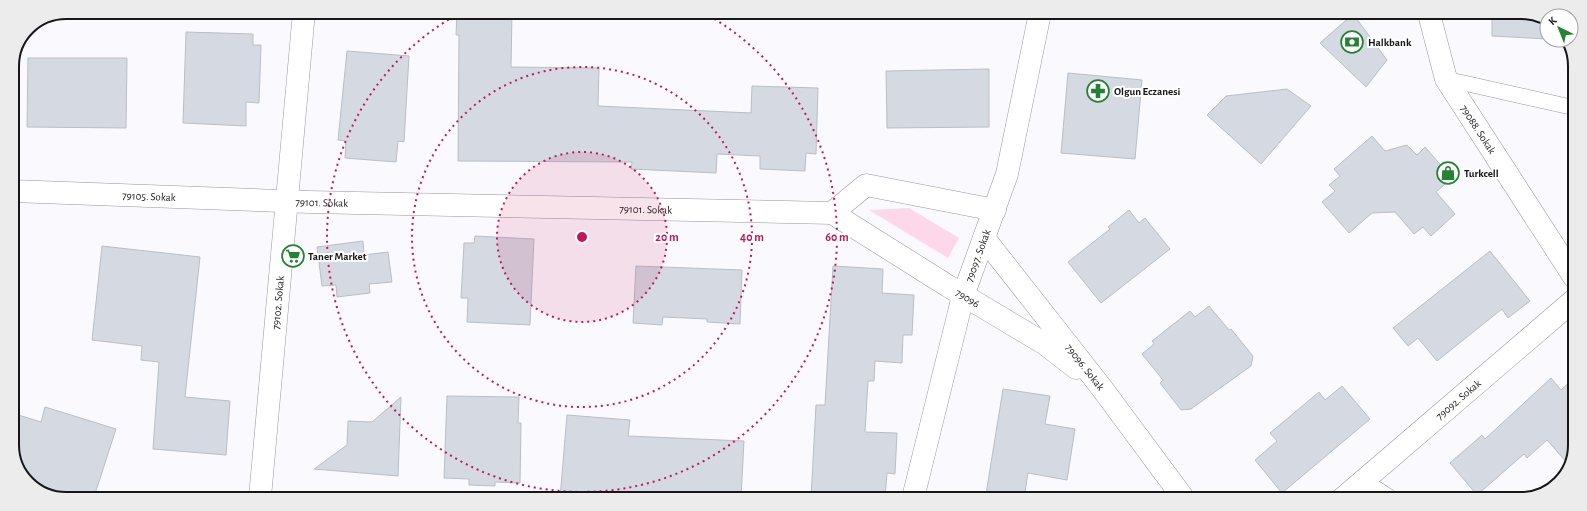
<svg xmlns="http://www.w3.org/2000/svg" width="1587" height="511" font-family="'Alegreya Sans',sans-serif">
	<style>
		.green { fill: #fdd8ea }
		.building { fill: #d4d9e2; stroke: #b9bec7 }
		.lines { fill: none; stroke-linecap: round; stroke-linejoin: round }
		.lane-casing { stroke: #9796a0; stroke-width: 16 }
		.street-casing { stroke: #9796a0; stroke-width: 23 }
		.lane { stroke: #fff; stroke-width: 15 }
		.street { stroke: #fff; stroke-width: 22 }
		.ring { fill: none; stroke: #c2185b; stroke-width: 2; stroke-dasharray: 2 4 }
		.labels { text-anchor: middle; stroke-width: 4; stroke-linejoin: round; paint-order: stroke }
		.poi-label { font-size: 11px; font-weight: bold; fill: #17171a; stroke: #fff; text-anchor: start }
		.street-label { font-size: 11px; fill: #17171a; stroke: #fff }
		.rim { fill: none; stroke: #17171a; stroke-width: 2 }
		.centre { fill: #c2185b; stroke: #fff; stroke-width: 2 }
		.ring-label { font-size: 12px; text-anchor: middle; font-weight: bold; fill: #c2185b; stroke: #fff; stroke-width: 4; stroke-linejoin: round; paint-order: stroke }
	</style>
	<rect width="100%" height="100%" fill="#fafafe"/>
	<!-- green -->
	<polygon class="green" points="909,208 959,238 948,258 869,210"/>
	<!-- building -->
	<g class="building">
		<polygon points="457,13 512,13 511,67 599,68 598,106 751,113 752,86 818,88 816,154 806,153 805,171 760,169 760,156 717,154 716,173 631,169 632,162 458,161 459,35 456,35"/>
		<polygon points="1353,14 1387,60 1366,87 1320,43"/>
		<polygon points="1492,14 1535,14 1547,21 1547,39 1492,36"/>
		<polygon points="186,32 253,34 253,45 261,45 259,103 246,102 246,126 183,123"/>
		<polygon points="347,51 409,56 404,142 398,141 396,162 345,158 346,141 338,140"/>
		<polygon points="28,58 127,58 126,128 27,127"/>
		<polygon points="989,69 989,127 887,128 886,71"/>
		<polygon points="1068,73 1142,80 1135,159 1061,153"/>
		<polygon points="1287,89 1311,106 1261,164 1207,115 1226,96"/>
		<polygon points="1372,136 1385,151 1407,145 1417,155 1425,147 1452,178 1436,192 1455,214 1431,236 1423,227 1414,234 1395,212 1372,213 1349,233 1322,202 1335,191 1329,185 1340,176 1334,169"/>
		<polygon points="1129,210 1139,223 1145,218 1170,249 1101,303 1068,262 1110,229 1108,227"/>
		<polygon points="475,236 534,239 530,325 467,322 468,298 461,298 464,243 474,243"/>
		<polygon points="363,241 364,255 388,252 392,282 369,284 370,293 337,297 336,285 322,286 317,247"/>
		<polygon points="102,246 200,257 185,397 230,401 226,455 153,449 159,362 141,360 142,346 92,340"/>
		<polygon points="1490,251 1530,301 1508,318 1502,309 1437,361 1418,338 1408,346 1393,328"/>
		<polygon points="636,266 742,270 740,324 707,322 707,319 663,317 662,325 633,323"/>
		<polygon points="833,266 883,269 882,293 914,295 912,335 903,335 902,363 875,361 874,381 868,381 865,432 897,433 895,474 887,473 885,498 811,498 816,405 825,405"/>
		<polygon points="1209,306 1229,330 1231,329 1253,356 1251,366 1191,409 1181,410 1160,383 1163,380 1142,354 1154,344 1152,341 1190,311 1195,317"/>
		<polygon points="1551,378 1561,390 1573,379 1573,459 1569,465 1547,440 1527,458 1524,454 1477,495 1450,463 1482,435 1485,439"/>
		<polygon points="1342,386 1370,419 1282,493 1255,460 1277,441 1270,433 1319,392 1325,400"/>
		<polygon points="1003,389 1050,396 1045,424 1075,429 1067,480 1028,473 1024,498 986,494"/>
		<polygon points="447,396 519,397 518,423 521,423 520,483 495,482 495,486 469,485 469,479 444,478"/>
		<polygon points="401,397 398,476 314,469 347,445 348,421 372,422"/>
		<polygon points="45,407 116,429 94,497 52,497 23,478 12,448 12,413 41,422"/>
		<polygon points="567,415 630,420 628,436 744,441 741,498 560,498"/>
	</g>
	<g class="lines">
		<!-- lane casing -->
		<g class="lane-casing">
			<polyline id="lane" points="1446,79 1575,108"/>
		</g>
		<!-- street casing -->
		<g class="street-casing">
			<g id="street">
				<path id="s1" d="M1429,14L1446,79L1574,277"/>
				<path id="s2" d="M12,191L309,202L832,213L866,185L995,210"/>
				<path id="s3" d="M832,213L948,286L1045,344L1076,368"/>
				<path id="s4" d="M984,238L1101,387L1184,499"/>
				<polyline points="1361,483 1386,499"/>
				<path id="s5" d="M260,497L304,12"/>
				<path id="s6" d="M913,498L963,296L1007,174L1040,13"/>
				<path id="s7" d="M1342,499L1574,300"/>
			</g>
		</g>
		<!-- lane -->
		<use href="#lane" class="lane"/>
		<!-- street -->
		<use href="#street" class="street"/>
	</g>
	<!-- distance rings -->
	<circle cx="582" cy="237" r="85" fill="#c2185b" fill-opacity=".12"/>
	<g class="ring">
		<circle cx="582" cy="237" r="85"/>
		<circle cx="582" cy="237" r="170"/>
		<path d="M704 13A255 255 0 1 1 460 13"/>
	</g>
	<!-- icons -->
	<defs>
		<g id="bank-ring" transform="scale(1.15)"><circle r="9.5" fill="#fff" stroke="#258233" stroke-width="1.5"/><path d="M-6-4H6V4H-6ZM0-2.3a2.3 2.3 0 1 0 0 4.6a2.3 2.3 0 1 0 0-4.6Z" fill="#258233"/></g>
		<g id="pharmacy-ring" transform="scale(1.15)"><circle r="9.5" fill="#fff" stroke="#258233" stroke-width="1.5"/><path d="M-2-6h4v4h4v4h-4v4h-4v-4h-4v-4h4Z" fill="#258233"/></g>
		<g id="shop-ring" transform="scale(1.15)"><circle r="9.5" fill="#fff" stroke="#258233" stroke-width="1.5"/><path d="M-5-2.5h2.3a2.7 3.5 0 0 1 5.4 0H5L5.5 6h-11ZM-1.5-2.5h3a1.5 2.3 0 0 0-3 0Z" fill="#258233"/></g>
		<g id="supermarket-ring" transform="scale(1.15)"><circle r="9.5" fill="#fff" stroke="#258233" stroke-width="1.5"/><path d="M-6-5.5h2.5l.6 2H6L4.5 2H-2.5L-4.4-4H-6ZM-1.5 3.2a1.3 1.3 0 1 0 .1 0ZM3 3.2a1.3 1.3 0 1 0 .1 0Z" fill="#258233"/></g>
	</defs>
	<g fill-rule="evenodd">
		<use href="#bank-ring" x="1352" y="42"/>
		<use href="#pharmacy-ring" x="1098" y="91"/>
		<use href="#shop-ring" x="1448" y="173"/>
		<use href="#supermarket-ring" x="293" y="256"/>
	</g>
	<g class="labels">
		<!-- poi labels -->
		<g class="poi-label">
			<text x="1368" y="46">Halkbank</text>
			<text x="1114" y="95">Olgun Eczanesi</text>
			<text x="1464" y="177">Turkcell</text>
			<text x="308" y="260">Taner Market</text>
		</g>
		<!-- street labels -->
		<g class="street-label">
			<text dy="4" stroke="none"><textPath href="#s1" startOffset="127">79088. Sokak</textPath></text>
			<text dy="4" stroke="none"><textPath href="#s2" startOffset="137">79105. Sokak</textPath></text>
			<text dy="4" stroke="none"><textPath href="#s2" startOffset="310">79101. Sokak</textPath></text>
			<text dy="4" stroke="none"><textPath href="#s2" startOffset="634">79101. Sokak</textPath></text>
			<text dy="4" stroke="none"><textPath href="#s6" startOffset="251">79097. Sokak</textPath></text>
			<text dy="4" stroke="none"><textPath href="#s3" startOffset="160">79096</textPath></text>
			<text dy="4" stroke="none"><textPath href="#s5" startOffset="195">79102. Sokak</textPath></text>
			<text dy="4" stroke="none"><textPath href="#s4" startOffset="164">79096. Sokak</textPath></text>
			<text dy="4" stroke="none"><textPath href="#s7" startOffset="153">79092. Sokak</textPath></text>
		</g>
	</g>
	<!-- crop -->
	<path d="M0 0H1587V511H0ZM66 19H1521A47 47 0 0 1 1568 66V445A47 47 0 0 1 1521 492H66A47 47 0 0 1 19 445V66A47 47 0 0 1 66 19Z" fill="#ececed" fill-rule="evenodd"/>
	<path class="rim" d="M66 19H1521A47 47 0 0 1 1568 66V445A47 47 0 0 1 1521 492H66A47 47 0 0 1 19 445V66A47 47 0 0 1 66 19Z"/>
	<circle cx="582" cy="237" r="6" class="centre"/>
	<g class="ring-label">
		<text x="667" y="241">20 m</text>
		<text x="752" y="241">40 m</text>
		<text x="837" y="241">60 m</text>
	</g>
	<!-- north arrow -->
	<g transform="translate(1559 28) rotate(317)"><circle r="19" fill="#ffffff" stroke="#a2a2a3"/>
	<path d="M0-3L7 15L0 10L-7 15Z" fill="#258233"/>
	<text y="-6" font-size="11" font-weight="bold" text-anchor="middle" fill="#17171a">K</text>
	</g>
</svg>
